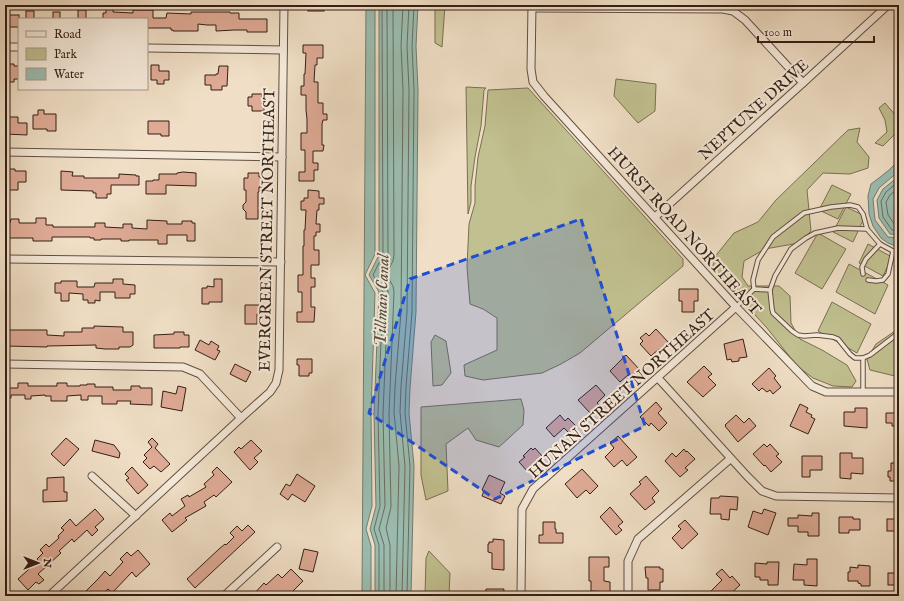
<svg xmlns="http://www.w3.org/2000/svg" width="904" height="601" font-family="'IM FELL English',serif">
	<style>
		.green { fill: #c1c090; stroke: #7a6f52 }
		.water { fill: #9bbdb0; stroke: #727d72 }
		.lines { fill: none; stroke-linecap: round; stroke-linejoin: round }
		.shore { stroke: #686e62; stroke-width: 1 }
		.building { fill: #dfab96; stroke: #341e15 }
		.service-casing { stroke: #634e41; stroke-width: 5.5 }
		.minor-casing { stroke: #634e41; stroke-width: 9 }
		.service { stroke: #f5eada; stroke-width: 3.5 }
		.minor { stroke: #f5eada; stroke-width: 7 }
		.marked { fill: #1d4ed8; fill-opacity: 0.2; stroke: #1d4ed8; stroke-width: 3; stroke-dasharray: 8 5; stroke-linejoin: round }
		.labels { text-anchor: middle; stroke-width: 4; stroke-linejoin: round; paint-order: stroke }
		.street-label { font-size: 16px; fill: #341e15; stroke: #f5eada }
		.water-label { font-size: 17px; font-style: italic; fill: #534e44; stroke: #f5eada }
	</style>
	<rect width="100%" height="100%" fill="#f0dfc6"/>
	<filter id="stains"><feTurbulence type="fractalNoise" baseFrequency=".005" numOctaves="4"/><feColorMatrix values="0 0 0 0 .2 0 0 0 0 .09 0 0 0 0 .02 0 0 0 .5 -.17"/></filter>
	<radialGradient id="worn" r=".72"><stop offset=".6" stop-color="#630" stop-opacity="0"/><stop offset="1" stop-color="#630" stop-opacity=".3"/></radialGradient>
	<!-- green -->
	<g class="green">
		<polygon points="435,5 445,5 442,47 435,43"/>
		<polygon points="616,79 656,84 655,111 638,123 614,96"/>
		<polygon points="466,87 486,88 484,90 481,126 475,157 471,186 471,202 468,214"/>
		<polygon points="528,88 672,247 683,259 683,266 580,353 561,364 542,373 483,380 465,376 464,365 497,350 497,318 483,309 470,304 467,267 469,224 475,203 475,186 478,157 485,126 488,90"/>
		<polygon points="885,103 897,117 897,132 883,146 875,143 887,132 885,120 879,108"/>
		<polygon points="860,128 857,142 869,157 868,168 850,174 823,173 807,190 811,231 799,243 765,249 744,261 742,277 748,286 779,286 790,296 791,323 800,339 822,350 847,365 856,381 852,387 833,386 813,378 797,366 767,328 712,268 717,254 734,233 758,222 776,200 848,130"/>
		<polygon points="832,185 851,194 838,219 819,210"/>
		<polygon points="846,207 865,216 853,242 833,232"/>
		<polygon points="818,233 846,249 822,289 795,273"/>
		<polygon points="868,244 892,257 883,276 859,263"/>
		<polygon points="849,264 888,285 875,314 836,292"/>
		<polygon points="832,302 871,324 857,353 818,331"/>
		<polygon points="899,324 899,377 870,370 867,359 876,344 895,331"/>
		<polygon points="435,335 446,341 451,373 442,385 433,386 431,342"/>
		<polygon points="521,399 524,410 523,425 499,447 476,440 468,428 446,444 448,491 426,500 421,475 421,407"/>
		<polygon points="429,551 450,573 449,596 425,596 426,558"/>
	</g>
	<!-- water -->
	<g class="water">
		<polygon points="366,5 375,5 375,254 365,275 375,293 371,414 372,506 366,529 371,546 371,596 362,596"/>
		<polygon points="379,5 418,5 416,46 418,90 416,312 410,388 409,413 414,466 411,596 375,596 375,545 370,529 376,506 374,414 379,292 369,275 379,255"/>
		<polygon points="899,160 899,171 879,188 873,199 875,220 888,237 899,238 899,246 898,247 888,243 881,238 873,226 869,214 868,196 871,184 879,178 889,170"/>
		<polygon points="899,176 899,235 890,234 879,218 877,200 883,189"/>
	</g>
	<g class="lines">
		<!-- shore -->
		<g class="shore">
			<polyline points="899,181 886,192 881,201 883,217 892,230 899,231"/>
			<polyline points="899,188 890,195 886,202 888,215 895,225 899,226"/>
			<polyline points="379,596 379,545 374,529 380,506 378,414 383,292 373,275 383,255 382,5"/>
			<polyline points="384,596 384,545 379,529 385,506 383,414 388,292 387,287 379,275 387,259 388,255 387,5"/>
			<polyline points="390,596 390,545 386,528 391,507 389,414 394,292 393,286 386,274 393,261 394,255 393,5"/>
			<polyline points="396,596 399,466 394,412 395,387 401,312 403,90 401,46 403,5"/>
			<polyline points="402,596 405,466 400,412 401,387 407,312 409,90 407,46 409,5"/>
			<polyline points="407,596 410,466 405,413 406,387 412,312 414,90 412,46 414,5"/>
		</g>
	</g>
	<!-- building -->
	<g class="building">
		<rect x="308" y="5" width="16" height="6"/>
		<polygon points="106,9 113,9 113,12 133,13 133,10 153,10 153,18 166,18 167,13 191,14 191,12 230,12 230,13 239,13 239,19 267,19 267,32 247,32 247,30 234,30 216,31 216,25 207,25 198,24 198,31 173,31 173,30 171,30 171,28 147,28 147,19 103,19 103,13 106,13"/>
		<rect x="78" y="10" width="8" height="9"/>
		<rect x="26" y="11" width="8" height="8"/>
		<rect x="53" y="12" width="7" height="7"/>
		<rect x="5" y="15" width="14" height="12"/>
		<polygon points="303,45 323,45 323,58 317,58 317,65 315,65 314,82 318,82 318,103 323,103 323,114 327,114 327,120 323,120 322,124 322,145 324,145 323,151 313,151 313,163 318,163 318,170 314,170 314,181 299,181 299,172 305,172 305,150 301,150 301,133 307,133 307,119 306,110 306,95 301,95 301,86 304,86 304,74 305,74 306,53 303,53"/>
		<polygon points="5,64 14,64 14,66 19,66 19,79 14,79 14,82 5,82"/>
		<polygon points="151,65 159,65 159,71 169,71 169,80 164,80 164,84 157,84 157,80 151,80"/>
		<polygon points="219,66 228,66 227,86 222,86 222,90 211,90 211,85 205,85 205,75 216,75 216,74 218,74"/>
		<polygon points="252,94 262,94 262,105 264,105 264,111 252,111 252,106 248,106 248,97 252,97"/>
		<polygon points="38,110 44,110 44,114 56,114 56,131 47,131 47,129 33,129 33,115 38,115"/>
		<polygon points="5,117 18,117 18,123 27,123 27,135 5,134"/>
		<polygon points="148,121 169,121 169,136 161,136 161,134 148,134"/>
		<polygon points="5,169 15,169 15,171 26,171 26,182 18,182 18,190 5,190"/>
		<polygon points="61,171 73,172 72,176 84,176 84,178 119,178 119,174 136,175 136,176 139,176 139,185 111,185 111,194 107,194 107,198 96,198 96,193 93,193 93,191 61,190"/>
		<polygon points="183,172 196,173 196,186 166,185 166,194 146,194 146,181 153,181 153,180 159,180 159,174 177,174 177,173"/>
		<polygon points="248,173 259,173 259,177 262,177 262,187 259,187 259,192 258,192 258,219 246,219 246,212 243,209 243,205 246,202 246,190 244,190 244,178 248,178"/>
		<polygon points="308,190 319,191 319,198 324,198 324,204 319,204 319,210 317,210 316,224 320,224 320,232 316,232 316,236 314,236 314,250 319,250 319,265 311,265 311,278 315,278 315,287 311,287 311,307 315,307 314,322 297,322 297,312 302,312 302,292 298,292 298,275 303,275 303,246 304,246 304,230 305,230 306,210 301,210 301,201 304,201 304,198 308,198"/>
		<polygon points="36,218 46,218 46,225 53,225 53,227 95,227 95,223 105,223 105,227 123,228 123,224 132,224 132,228 147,229 147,220 167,221 167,224 182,224 182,221 192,221 192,223 195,223 195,241 187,241 187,235 167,235 167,244 158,244 158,240 129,240 129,241 121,241 121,239 101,239 101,240 94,240 94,238 90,238 90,237 52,237 52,241 33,241 33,238 5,238 5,222 10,223 11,219 19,219 19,223 36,223"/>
		<polygon points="113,279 123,279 123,284 135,285 135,294 130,294 130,298 115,298 115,292 100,292 100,301 95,300 95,303 88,303 88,300 83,300 83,294 69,293 69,301 61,301 61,293 55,293 55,283 61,283 61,281 77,281 77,287 94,287 95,283 113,283"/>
		<polygon points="214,279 222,279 222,302 209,302 209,304 202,304 202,288 207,288 207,286 214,287"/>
		<polygon points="679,289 698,289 698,301 694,301 694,312 682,312 682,301 679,301"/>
		<polygon points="245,305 259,305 259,314 257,314 257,324 245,324"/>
		<polygon points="94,326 123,327 123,332 133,332 133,345 130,347 119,347 119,349 105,349 96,348 96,345 47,346 47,347 5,346 5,330 47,330 47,335 64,336 64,332 82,332 82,328 94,328"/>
		<polygon points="656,329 669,343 660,351 659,349 651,356 640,344 643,341 640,338 646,333 649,336"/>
		<polygon points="174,332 184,332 184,335 189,335 189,347 180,347 180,348 154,348 154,335 174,334"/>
		<polygon points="743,339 747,357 739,358 739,361 732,362 731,359 727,360 724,344"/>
		<polygon points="200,340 209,345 211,341 219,346 217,350 220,351 215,360 195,350"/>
		<polygon points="626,355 640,370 631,378 628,375 620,382 610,371"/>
		<polygon points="297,359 312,359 312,373 309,373 309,376 299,376 299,365 297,365"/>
		<polygon points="235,364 251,372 246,382 230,374"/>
		<polygon points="704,366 712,374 708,377 716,385 703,397 687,382"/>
		<polygon points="769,368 776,376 774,378 781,387 773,394 770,390 767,392 762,388 759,391 752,384"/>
		<polygon points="18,383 28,383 28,386 57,386 57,383 67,383 67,386 80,386 80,385 87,385 87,384 95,384 95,387 113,387 113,390 131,390 131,386 140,386 140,388 152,388 152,405 130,404 131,401 117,401 117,404 102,404 102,396 88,396 88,400 81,400 81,395 67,396 67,401 51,401 51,396 45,396 45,395 31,396 31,399 25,399 25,395 11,395 11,398 5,398 5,388 18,388"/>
		<polygon points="596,385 605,395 597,403 600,406 591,414 578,400"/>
		<polygon points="178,386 186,388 182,411 161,407 163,391 176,394"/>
		<polygon points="656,402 662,409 658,413 667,423 659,431 651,423 649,426 640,417"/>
		<polygon points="800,404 808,408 806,412 812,415 811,417 815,419 808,434 790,426"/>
		<polygon points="855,408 867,408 867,428 844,426 844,412 855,412"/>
		<polygon points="886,413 899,413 899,426 892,426 892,423 886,423"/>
		<polygon points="560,415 565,421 568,418 576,426 569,433 564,428 554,437 546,428"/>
		<polygon points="736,415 744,423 749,418 756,426 738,442 725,426 726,426 725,425"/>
		<polygon points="618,436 637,457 627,466 622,460 614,467 605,457 614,448 610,443"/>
		<polygon points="66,438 79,449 64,466 51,454"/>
		<polygon points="152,438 158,444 155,448 170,464 161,472 154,466 150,469 143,462 147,458 144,455 152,447 148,442"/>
		<polygon points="95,440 114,445 120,453 119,458 92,451"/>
		<polygon points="251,440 262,451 254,458 258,462 250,470 234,452 239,447 241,449"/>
		<polygon points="764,444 767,447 770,444 779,454 776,456 782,462 771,472 765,465 764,466 753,454"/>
		<polygon points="531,448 533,450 535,448 542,456 534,463 536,465 528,472 519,462 525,457 523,456"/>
		<polygon points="684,449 686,452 687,451 695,459 685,468 688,470 680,477 665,461 672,453 676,457"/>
		<polygon points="840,453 852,453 852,458 863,458 863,474 851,473 851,479 840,478"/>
		<polygon points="802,456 822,456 822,470 810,470 810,477 802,477"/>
		<polygon points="891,463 899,463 899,481 890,481 890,477 888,477 888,471 891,471"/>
		<polygon points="132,467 148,485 138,494 126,480 129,478 125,474"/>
		<polygon points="217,467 232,482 216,497 214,495 204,502 206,506 185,518 187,520 172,532 162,520 170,513 172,516 185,506 181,499 188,495 189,497 206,487 204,484 214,475 212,472"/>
		<polygon points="582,469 598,486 590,494 586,490 577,498 565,484"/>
		<polygon points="297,474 315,486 305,502 292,494 288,500 280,494 286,484 290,486"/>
		<polygon points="489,475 505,482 500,493 505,496 501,504 482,496 484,491 482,490"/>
		<polygon points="646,476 659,491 652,498 655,502 645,510 630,494 641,484 639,482"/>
		<polygon points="64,477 64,492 67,492 67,501 43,502 43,490 47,490 47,478"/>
		<polygon points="720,496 738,497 737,510 730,509 729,520 721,519 721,514 710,514 711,498 719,498"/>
		<polygon points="610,507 623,522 618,526 622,530 616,535 600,517"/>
		<polygon points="95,509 104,519 95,527 98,530 92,536 87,530 74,542 72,539 59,551 61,553 38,574 44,580 39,584 36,582 28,590 18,579 38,561 37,559 43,553 40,550 46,544 49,547 59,538 58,536 64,530 61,528 70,519 76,526"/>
		<polygon points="764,509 776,513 768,535 748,527 753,511 762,514"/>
		<polygon points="812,513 819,513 819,536 808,536 808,532 798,532 798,526 788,526 788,518 798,518 798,515 812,516"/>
		<polygon points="839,517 853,517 853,519 860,519 860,530 849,530 849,533 839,533"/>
		<rect x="887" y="519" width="12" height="12"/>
		<polygon points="685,520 698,534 682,549 672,538 681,529 678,526"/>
		<polygon points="543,522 555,522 555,529 556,529 556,533 563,533 563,543 539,543 539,535 543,535"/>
		<polygon points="248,525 255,532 195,588 187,579 219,549 225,544 226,545 234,537 230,533 237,526 242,531"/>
		<polygon points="493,539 504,540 504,570 492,569 492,553 488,552 488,544 489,544 489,542 493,542"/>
		<polygon points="304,549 318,552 313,572 299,569"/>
		<polygon points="138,550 150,564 136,577 132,572 112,593 108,589 100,596 81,596 98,579 105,571 110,576 123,562 120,559 127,552 131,556"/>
		<polygon points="589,557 609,557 609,567 604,567 604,581 610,582 610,592 591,591 591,581 589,581"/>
		<polygon points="807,559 817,559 817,586 804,585 804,580 793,580 794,564 807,565"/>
		<polygon points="767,562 779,562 778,585 768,585 768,580 760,580 760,577 755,577 755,563 767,564"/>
		<polygon points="858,565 870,566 870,586 861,586 861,584 858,583 858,581 848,581 848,572 850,572 850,567 858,568"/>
		<polygon points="645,567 660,567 660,569 663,569 663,582 660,582 660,590 648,590 648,578 646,578"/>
		<polygon points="291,569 303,581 288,596 252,596 264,583 266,585 278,574 282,578"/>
		<polygon points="722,569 730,578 732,576 740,585 728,596 709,596 713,592 711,591 722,580 716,574"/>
		<rect x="888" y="573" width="11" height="12"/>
		<polygon points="486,589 504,589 503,596 486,596"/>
	</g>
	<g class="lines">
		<!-- service casing -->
		<g class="service-casing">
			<g id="service">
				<polyline points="863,274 862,267 866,259 880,244"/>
				<polyline points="868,280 876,281 883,280 888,274 893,251"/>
				<polyline points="754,289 753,280 758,260 773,237 804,213 831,207 850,205 858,207 863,214 867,229 880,244 893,251 899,253"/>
				<polyline points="770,290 775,276 791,249 806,238 815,233 838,228 867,229"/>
				<polyline points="736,307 754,289 770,290 772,309 773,313 792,331 798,335 804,336 817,335 833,337 838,339 850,354 855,358 863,358 870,355 896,335 899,330"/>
				<polyline points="863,358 863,392"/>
			</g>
		</g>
		<!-- minor casing -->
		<g class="minor-casing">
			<g id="minor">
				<polyline points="532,5 531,69 533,82 544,96 736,307 812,386 826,392 899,392"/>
				<polyline points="532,8 723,9 733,11 745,20 803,83"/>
				<polyline points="5,47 19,47"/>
				<polyline points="147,48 283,50"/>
				<polyline points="5,152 282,157"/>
				<polyline points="655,217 803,83 888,5"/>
				<polyline points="5,259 281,262"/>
				<polyline points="5,364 183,367 200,374 241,418"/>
				<polyline points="658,378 747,476 762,491 776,496 899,498"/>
				<polyline points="92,476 136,516"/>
				<polyline points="49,596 241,418 270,392 276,383 279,370 284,5"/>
				<polyline points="224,596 277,547"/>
				<polyline points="521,596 522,509 533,489 736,307"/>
				<polyline points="628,596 628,561 638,539 730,459"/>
			</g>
		</g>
		<!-- service -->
		<use href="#service" class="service"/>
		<!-- minor -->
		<use href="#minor" class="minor"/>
	</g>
	<!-- marked area -->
	<path class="marked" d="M581,219L645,426L495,499L369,413L410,279Z"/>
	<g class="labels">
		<!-- street labels -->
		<g class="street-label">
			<text transform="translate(753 109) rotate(-42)" y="6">NEPTUNE DRIVE</text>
			<text transform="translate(266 230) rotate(-89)" y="6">EVERGREEN STREET NORTHEAST</text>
			<text transform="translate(685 230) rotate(48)" y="6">HURST ROAD NORTHEAST</text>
			<text transform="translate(621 393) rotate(-42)" y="6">HUNAN STREET NORTHEAST</text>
		</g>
		<!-- water labels -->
		<g class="water-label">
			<text transform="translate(381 300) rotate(-88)" y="6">Tillman Canal</text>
		</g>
	</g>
	<!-- margin -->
	<rect width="904" height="601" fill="none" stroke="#f0dfc6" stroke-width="20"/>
	<rect x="6" y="6" width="892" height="589" fill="none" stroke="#341e15" stroke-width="2"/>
	<rect x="10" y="10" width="884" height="581" fill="none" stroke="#341e15"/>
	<!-- legend -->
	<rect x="18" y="18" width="130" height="72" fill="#f5eada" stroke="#a8988b"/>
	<rect x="26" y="31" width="20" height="6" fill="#f5eada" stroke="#a8988b"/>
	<text x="54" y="38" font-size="12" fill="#341e15">Road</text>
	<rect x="26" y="48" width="20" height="12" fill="#c1c090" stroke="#a8988b"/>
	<text x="54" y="58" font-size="12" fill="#341e15">Park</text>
	<rect x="26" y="68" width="20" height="12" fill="#9bbdb0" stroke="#a8988b"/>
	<text x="54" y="78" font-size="12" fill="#341e15">Water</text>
	<!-- north arrow -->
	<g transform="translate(38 563) rotate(90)" stroke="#f5eada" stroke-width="3" paint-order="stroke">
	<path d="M0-3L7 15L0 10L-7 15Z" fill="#341e15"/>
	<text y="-6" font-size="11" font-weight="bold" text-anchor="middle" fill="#341e15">N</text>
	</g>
	<!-- scale -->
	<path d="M758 36v6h116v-6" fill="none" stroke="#341e15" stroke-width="2"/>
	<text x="764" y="36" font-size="12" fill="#341e15" stroke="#f5eada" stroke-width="3" paint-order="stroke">100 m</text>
	<rect width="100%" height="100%" filter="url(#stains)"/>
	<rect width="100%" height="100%" fill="url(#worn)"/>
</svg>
